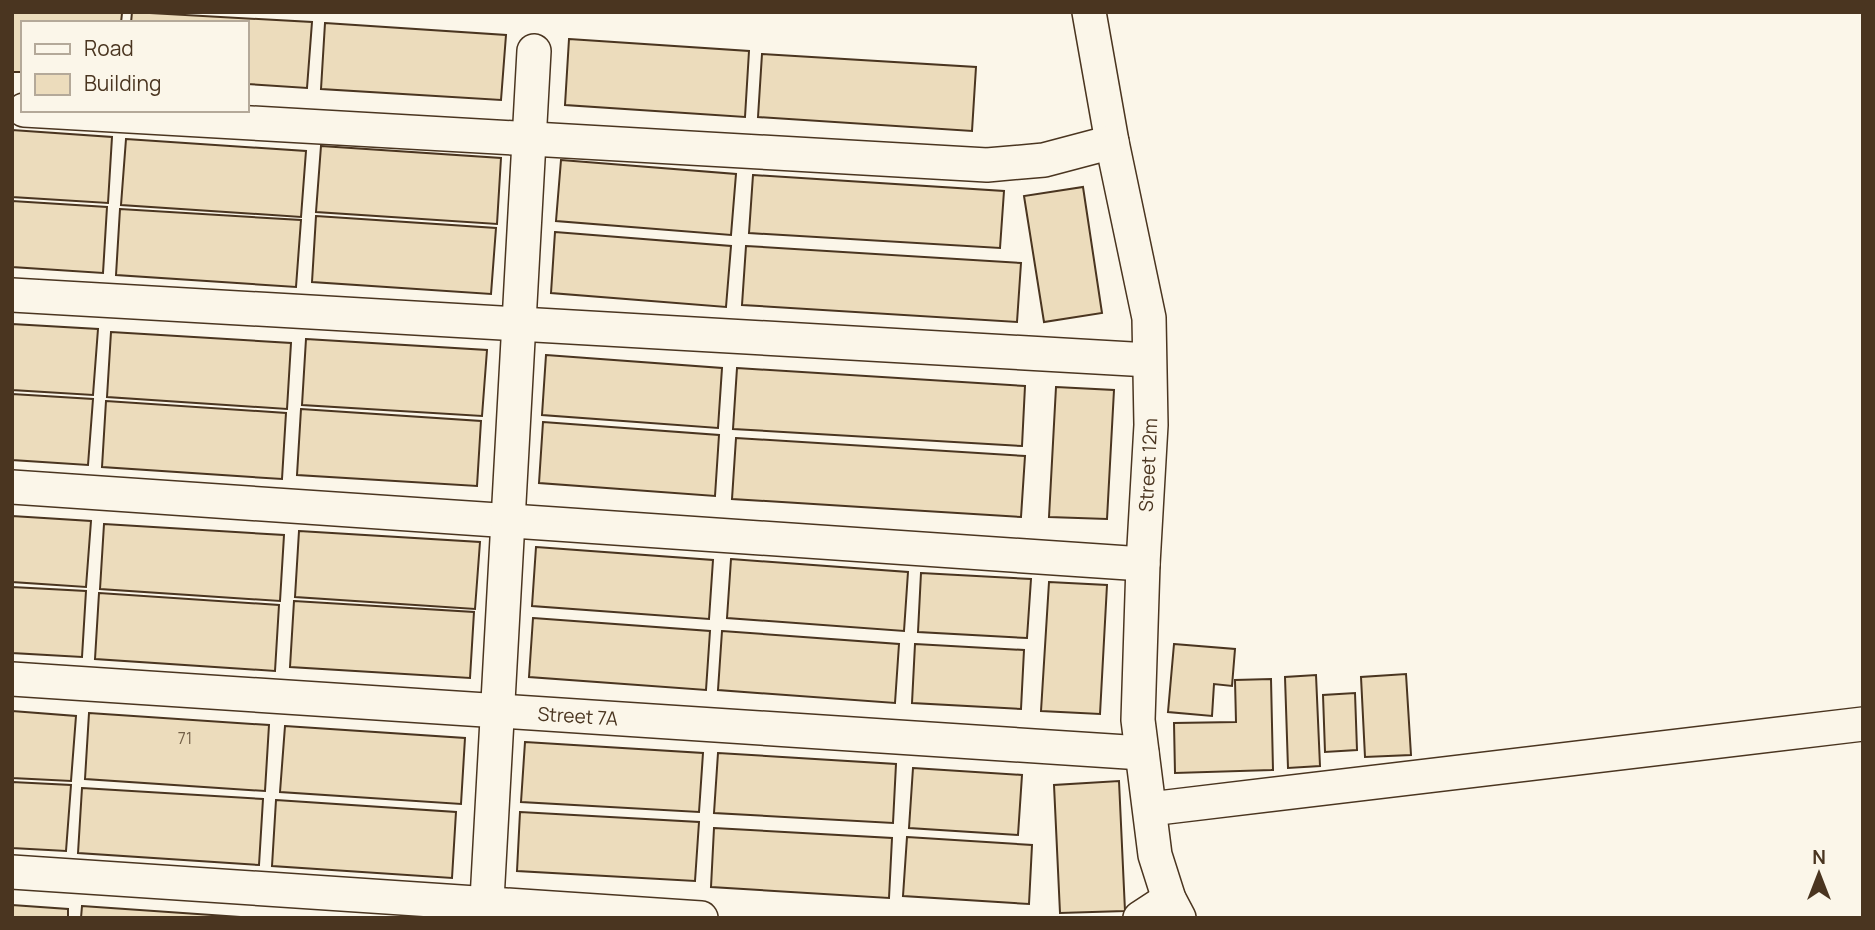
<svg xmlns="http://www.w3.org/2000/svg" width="1875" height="930" font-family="Manrope,sans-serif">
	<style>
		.building { fill: #ecdcbc; stroke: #4a3520; stroke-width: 2 }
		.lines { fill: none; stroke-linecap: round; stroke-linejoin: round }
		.minor-casing { stroke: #4a3520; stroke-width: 36 }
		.minor { stroke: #fbf6e9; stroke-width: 33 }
		.labels { text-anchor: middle; stroke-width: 5; stroke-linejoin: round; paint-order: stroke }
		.number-label { font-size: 16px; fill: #725f47 }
		.street-label { font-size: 19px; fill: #4a3520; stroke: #fbf6e9 }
	</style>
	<rect width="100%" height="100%" fill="#fbf6e9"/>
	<!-- building -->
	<g class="building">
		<polygon points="12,12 116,12 122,13 121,23 23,23 23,72 12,72"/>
		<polygon points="132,12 312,22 307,88 247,84 247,23 131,23"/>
		<polygon points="325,23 506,35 501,100 321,89"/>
		<polygon points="569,39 749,51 745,117 565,105"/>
		<polygon points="762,54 976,67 972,131 758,117"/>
		<polygon points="12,130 112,137 108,203 12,197"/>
		<polygon points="126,139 306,151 301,217 121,205"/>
		<polygon points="321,146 501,158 497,224 316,212"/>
		<polygon points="561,160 736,174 731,235 556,221"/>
		<polygon points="753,175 1004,191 1000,248 749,233"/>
		<polygon points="1083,187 1102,313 1044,322 1024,196"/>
		<polygon points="12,201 107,207 103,273 12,267"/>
		<polygon points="120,209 301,220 296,287 116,275"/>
		<polygon points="316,216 496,228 491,294 312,282"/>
		<polygon points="555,232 731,246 726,307 551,293"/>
		<polygon points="746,246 1021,263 1017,322 742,305"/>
		<polygon points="12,324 98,329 93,395 12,390"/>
		<polygon points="111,332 291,343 287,409 107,397"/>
		<polygon points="306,339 487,350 482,416 302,405"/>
		<polygon points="546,355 722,368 718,428 542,415"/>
		<polygon points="737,368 1025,386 1022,446 733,429"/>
		<polygon points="1056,387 1114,390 1107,519 1049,517"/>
		<polygon points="12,394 93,399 88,465 12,460"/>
		<polygon points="106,401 286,413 282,479 102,467"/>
		<polygon points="301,409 481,421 477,486 297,475"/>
		<polygon points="543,422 719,435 715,496 539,483"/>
		<polygon points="736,438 1025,456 1021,517 732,499"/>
		<polygon points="12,516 91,521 86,587 12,582"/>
		<polygon points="104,524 284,535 280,601 100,589"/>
		<polygon points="299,531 480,542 475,609 295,597"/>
		<polygon points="536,547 713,560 709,619 532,606"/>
		<polygon points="731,559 908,572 904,631 727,618"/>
		<polygon points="921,573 1031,579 1027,638 918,632"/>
		<polygon points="1049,582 1107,585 1100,714 1041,711"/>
		<polygon points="12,587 86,591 82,657 12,653"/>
		<polygon points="99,593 279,605 275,671 95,659"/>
		<polygon points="294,601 474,612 470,678 290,667"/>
		<polygon points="533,618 710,631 706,690 529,677"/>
		<polygon points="722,631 899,644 895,703 718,690"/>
		<polygon points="915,644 1024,650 1021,709 912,703"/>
		<polygon points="1174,644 1235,649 1232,686 1214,684 1212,716 1168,712"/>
		<polygon points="1406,674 1411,755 1365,757 1361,677"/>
		<polygon points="1316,675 1320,766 1288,768 1285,677"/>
		<polygon points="1271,679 1273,770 1175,773 1174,723 1236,722 1235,680"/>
		<polygon points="1355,693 1357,750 1325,752 1323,695"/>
		<polygon points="12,711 76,716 71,781 12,778"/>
		<polygon points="89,713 269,725 265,791 85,779"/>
		<polygon points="285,726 465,738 461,804 280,792"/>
		<polygon points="525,742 703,753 699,812 521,802"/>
		<polygon points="718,753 896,764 893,823 714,813"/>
		<polygon points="913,768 1022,775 1018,835 909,828"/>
		<polygon points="1119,781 1125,911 1060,913 1054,785"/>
		<polygon points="12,782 71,785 66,851 12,848"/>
		<polygon points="82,788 263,799 259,865 78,853"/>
		<polygon points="276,800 456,812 452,878 272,866"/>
		<polygon points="520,812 699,822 695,881 517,871"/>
		<polygon points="714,828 892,838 889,898 711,887"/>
		<polygon points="907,837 1032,845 1029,904 903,896"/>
		<polygon points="12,905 68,909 68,918 12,918"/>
		<polygon points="82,906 255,918 81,918"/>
	</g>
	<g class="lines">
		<!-- minor casing -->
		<g class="minor-casing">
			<g id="minor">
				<polyline points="1089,12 1112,142 1149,318 1151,425 1143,564 1138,720 1155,855 1169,899 1179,918"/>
				<polyline points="24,110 987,165 1044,160 1112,142"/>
				<polyline points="12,295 1149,360"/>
				<polyline points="12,487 1143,564"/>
				<path id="s1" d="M12,679L1142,753"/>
				<polyline points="1150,809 1863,724"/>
				<polyline points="12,872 701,918"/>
				<polyline points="486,918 534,51"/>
				<polyline points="1140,918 1169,899"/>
			</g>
		</g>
		<!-- minor -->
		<use href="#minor" class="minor"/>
	</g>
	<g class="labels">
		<!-- number labels -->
		<g class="number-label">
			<text x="185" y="744">71</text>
		</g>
		<!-- street labels -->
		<g class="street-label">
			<text transform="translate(1148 465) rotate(-87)" y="7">Street 12m</text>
			<text dy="7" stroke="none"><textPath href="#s1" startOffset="567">Street 7A</textPath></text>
		</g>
	</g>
	<!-- border -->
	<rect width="1875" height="930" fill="none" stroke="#4a3520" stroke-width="28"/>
	<!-- legend -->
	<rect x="21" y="21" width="228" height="91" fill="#fbf6e9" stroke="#b4a999" stroke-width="2"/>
	<rect x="35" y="44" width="35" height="10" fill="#fbf6e9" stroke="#b4a999" stroke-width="2"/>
	<text x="84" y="56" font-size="21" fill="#4a3520">Road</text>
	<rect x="35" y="74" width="35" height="21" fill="#ecdcbc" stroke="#b4a999" stroke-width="2"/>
	<text x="84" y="91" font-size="21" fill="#4a3520">Building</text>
	<!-- north arrow -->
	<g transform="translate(1819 874)" stroke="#fbf6e9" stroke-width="5" paint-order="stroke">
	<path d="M0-5L12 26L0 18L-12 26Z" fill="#4a3520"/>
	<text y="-10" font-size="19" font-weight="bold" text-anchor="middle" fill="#4a3520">N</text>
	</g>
</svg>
